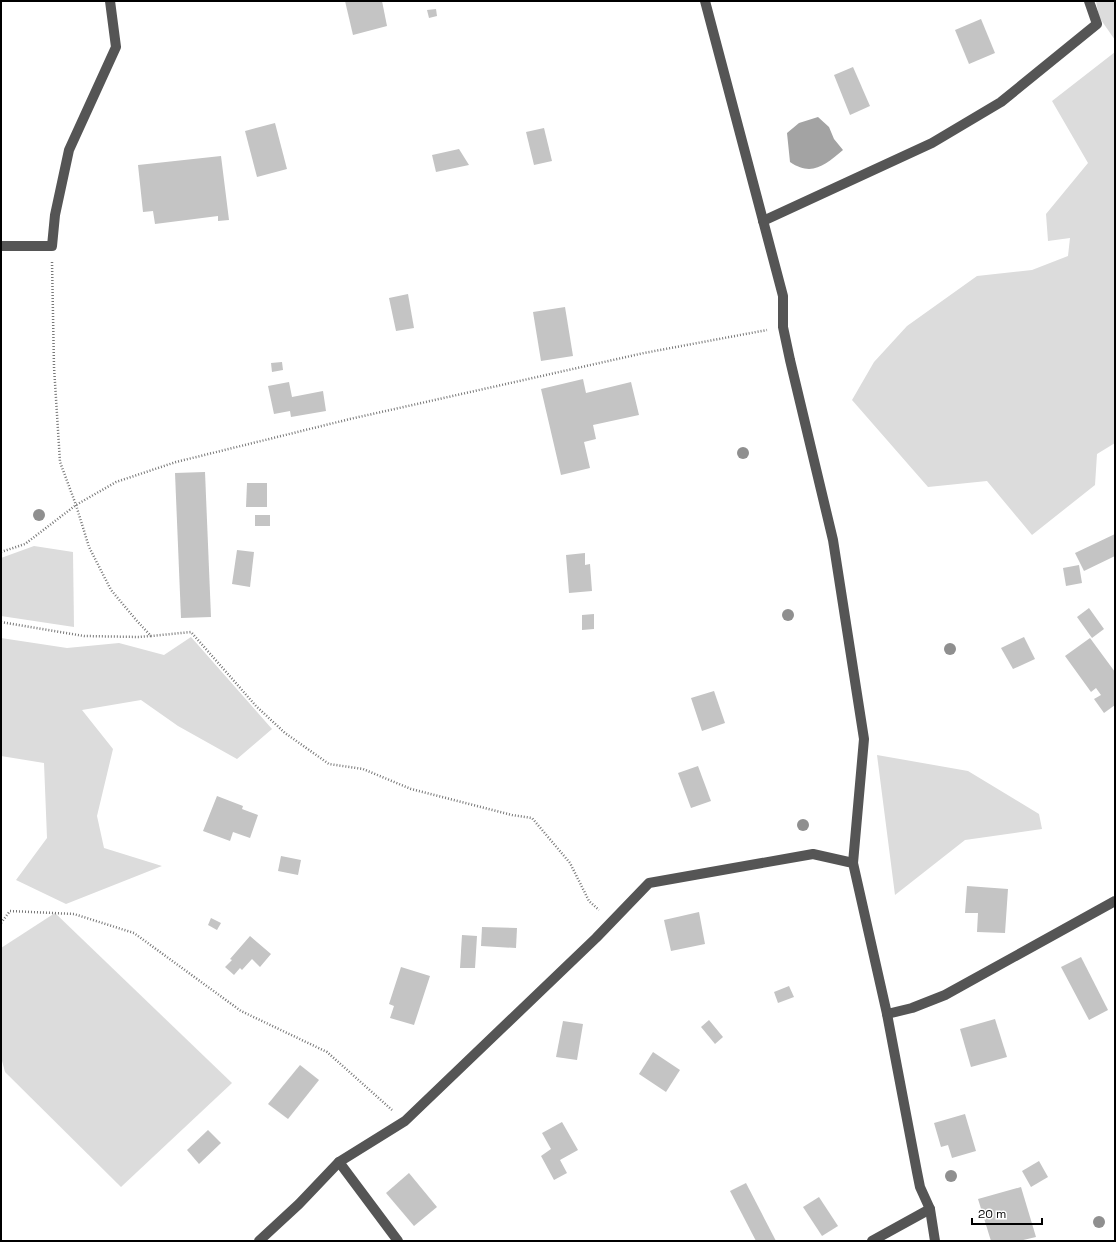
<svg xmlns="http://www.w3.org/2000/svg" width="1116" height="1242" font-family="'Space Grotesk',sans-serif">
	<style>
		.green { fill: #dcdcdc }
		.water { fill: #a3a3a3 }
		.building { fill: #c4c4c4 }
		.lines { fill: none; stroke-linecap: round; stroke-linejoin: round }
		.path { stroke: #777; stroke-width: 2.5; stroke-dasharray: 1 2; stroke-linecap: butt }
		.minor { stroke: #555; stroke-width: 10 }
		.tree { fill: #8f8f8f }
	</style>
	<rect width="100%" height="100%" fill="#fff"/>
	<!-- green -->
	<g class="green">
		<polygon points="1096,1 1115,1 1115,40 1099,17"/>
		<polygon points="1115,52 1115,443 1097,454 1095,485 1032,535 987,481 928,487 852,400 874,362 907,326 977,276 1032,270 1068,256 1070,238 1048,241 1046,214 1088,163 1052,101"/>
		<polygon points="34,546 73,552 74,627 1,616 1,558"/>
		<polygon points="191,637 272,729 237,759 178,726 141,700 82,710 113,749 97,816 104,848 162,866 66,904 16,880 47,838 44,763 1,756 1,638 67,648 119,643 164,655"/>
		<polygon points="877,755 968,771 1039,814 1042,829 965,840 895,895"/>
		<polygon points="55,913 232,1083 121,1187 5,1072 1,1057 1,948"/>
	</g>
	<!-- water -->
	<path class="water" d="M818,117L829,127L834,139L843,150C825,165 812,177 790,162L787,133L799,123Z"/>
	<!-- building -->
	<g class="building">
		<polygon points="345,1 382,1 387,26 353,35"/>
		<polygon points="436,9 437,16 429,18 427,10"/>
		<polygon points="981,19 995,53 969,64 955,30"/>
		<polygon points="853,67 870,106 850,115 834,75"/>
		<polygon points="275,123 287,169 257,177 245,131"/>
		<polygon points="544,128 552,161 534,165 526,132"/>
		<polygon points="459,149 469,165 436,172 432,155"/>
		<polygon points="221,156 229,220 218,221 218,216 155,224 153,211 143,212 138,165"/>
		<polygon points="408,294 414,328 396,331 389,298"/>
		<polygon points="565,307 573,356 541,361 533,312"/>
		<polygon points="282,362 283,370 272,372 271,363"/>
		<polygon points="583,379 586,393 631,382 639,415 593,425 596,439 584,442 590,468 561,475 541,389"/>
		<polygon points="289,382 292,397 323,391 326,411 291,417 290,411 274,414 268,386"/>
		<polygon points="205,472 211,617 181,618 175,473"/>
		<polygon points="247,483 267,483 267,507 246,507"/>
		<rect x="255" y="515" width="15" height="11"/>
		<polygon points="1115,534 1115,556 1084,571 1075,553"/>
		<polygon points="237,550 254,552 250,587 232,584"/>
		<polygon points="585,553 585,565 590,564 592,591 569,593 566,555"/>
		<polygon points="1079,565 1082,583 1066,586 1063,568"/>
		<polygon points="1089,608 1104,629 1092,638 1077,617"/>
		<polygon points="594,614 594,629 582,630 582,615"/>
		<polygon points="1024,637 1035,659 1013,669 1001,648"/>
		<polygon points="1090,638 1115,672 1115,705 1104,713 1094,699 1101,695 1096,688 1091,692 1065,656"/>
		<polygon points="714,691 725,723 702,731 691,698"/>
		<polygon points="698,766 711,801 691,808 678,773"/>
		<polygon points="217,796 243,806 242,809 258,815 250,838 233,832 230,841 203,831"/>
		<polygon points="281,856 301,860 298,875 278,871"/>
		<polygon points="967,886 1008,889 1005,933 977,932 978,913 965,913"/>
		<polygon points="699,912 705,944 671,951 664,920"/>
		<polygon points="211,918 221,923 217,930 208,925"/>
		<polygon points="482,927 517,928 516,948 481,946"/>
		<polygon points="462,935 477,936 475,968 460,968"/>
		<polygon points="250,936 271,954 260,967 252,959 242,970 240,968 234,975 225,967 232,960 230,959"/>
		<polygon points="1081,957 1108,1010 1089,1020 1061,967"/>
		<polygon points="401,967 430,976 414,1025 390,1018 394,1006 389,1004"/>
		<polygon points="789,986 794,997 778,1003 774,992"/>
		<polygon points="995,1019 1007,1057 971,1067 960,1029"/>
		<polygon points="709,1020 723,1037 715,1044 701,1027"/>
		<polygon points="563,1021 583,1024 577,1060 556,1057"/>
		<polygon points="653,1052 680,1070 666,1092 639,1074"/>
		<polygon points="300,1065 319,1080 288,1119 268,1104"/>
		<polygon points="965,1114 976,1151 952,1158 948,1145 941,1147 934,1123"/>
		<polygon points="562,1122 578,1150 560,1160 567,1173 554,1180 541,1156 551,1149 542,1133"/>
		<polygon points="208,1130 221,1143 199,1164 187,1150"/>
		<polygon points="1039,1161 1048,1177 1031,1187 1022,1171"/>
		<polygon points="409,1173 437,1207 414,1226 386,1193"/>
		<polygon points="746,1183 776,1241 756,1241 730,1191"/>
		<polygon points="1021,1187 1036,1237 1019,1241 991,1241 978,1199"/>
		<polygon points="819,1197 838,1226 822,1236 803,1207"/>
	</g>
	<g class="lines">
		<!-- path -->
		<g class="path">
			<polyline points="52,262 54,367 60,462 76,505 89,547 111,590 137,621 151,636 191,632 256,706 285,733 329,764 363,769 411,789 512,815 532,818 570,863 589,901 599,910"/>
			<polyline points="1,552 25,544 76,505 116,482 176,462 350,419 644,353 767,330"/>
			<polyline points="1,622 84,636 139,637 151,636"/>
			<polyline points="1,923 10,911 74,914 134,933 241,1011 327,1052 392,1110"/>
		</g>
		<!-- minor -->
		<g class="minor">
			<polyline points="705,1 783,296 783,327 790,360 833,540 864,739 853,863"/>
			<polyline points="763,221 932,143 1001,102 1097,24 1089,1"/>
			<polyline points="1,246 52,246 55,215 69,150 116,47 110,1"/>
			<polyline points="887,1014 917,1172 920,1187 930,1209 935,1241"/>
			<polyline points="339,1162 398,1241"/>
			<polyline points="259,1241 299,1204 339,1162 405,1121 596,938 649,883 813,854 853,863 887,1014 912,1008 945,995 1115,901"/>
			<polyline points="872,1241 930,1209"/>
		</g>
	</g>
	<!-- trees -->
	<g class="tree">
		<circle cx="743" cy="453" r="6"/>
		<circle cx="39" cy="515" r="6"/>
		<circle cx="788" cy="615" r="6"/>
		<circle cx="950" cy="649" r="6"/>
		<circle cx="803" cy="825" r="6"/>
		<circle cx="951" cy="1176" r="6"/>
		<circle cx="1099" cy="1222" r="6"/>
	</g>
	<!-- border -->
	<rect width="1116" height="1242" fill="none" stroke="#000000" stroke-width="4"/>
	<!-- scale -->
	<path d="M972 1218v6h70v-6" fill="none" stroke="#000000" stroke-width="2"/>
	<text x="978" y="1218" font-size="12" fill="#000000" stroke="#ffffff" stroke-width="3" paint-order="stroke">20 m</text>
</svg>
